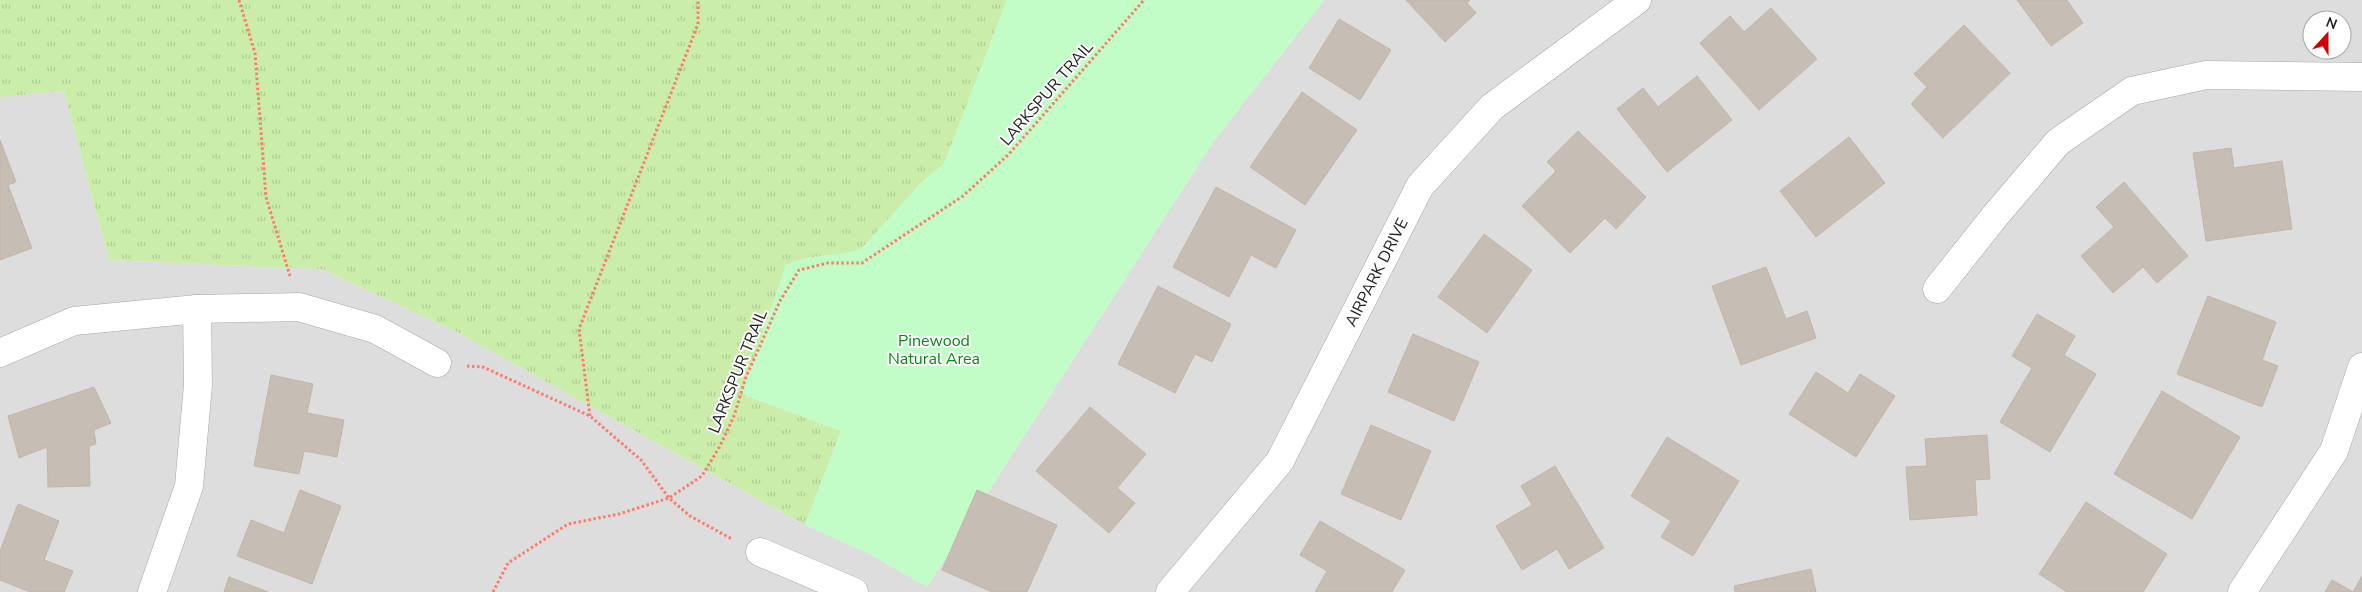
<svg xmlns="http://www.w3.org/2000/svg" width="2362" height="592" font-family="'Nunito Sans',sans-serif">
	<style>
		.residential { fill: #dedddd; fill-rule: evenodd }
		.grass { fill: url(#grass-tufts) }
		.park { fill: #c2fdc7 }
		.building { fill: #c6bdb5; stroke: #c4b4a7 }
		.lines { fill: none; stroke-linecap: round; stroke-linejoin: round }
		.street-casing { stroke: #a7a7a7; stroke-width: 29 }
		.path { stroke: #ff7a69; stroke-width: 3; stroke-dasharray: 2.5 2.5; stroke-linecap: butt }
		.street { stroke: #fff; stroke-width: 28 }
		.labels { text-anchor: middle; stroke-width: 4; stroke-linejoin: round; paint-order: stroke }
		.street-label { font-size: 16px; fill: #202020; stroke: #fff }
		.park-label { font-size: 16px; fill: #058711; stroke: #fff }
	</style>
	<defs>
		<pattern id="grass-tufts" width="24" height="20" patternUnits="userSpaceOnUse" patternTransform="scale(1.25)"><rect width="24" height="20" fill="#caeeaa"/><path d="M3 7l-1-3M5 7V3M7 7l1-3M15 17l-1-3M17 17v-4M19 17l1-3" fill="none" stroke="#adcc92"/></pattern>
	</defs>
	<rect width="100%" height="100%" fill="#f1eee6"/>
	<!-- residential -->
	<path class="residential" d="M1324,0H2362V592H0V97L64,91L109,260L322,269L457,332L805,525L868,553L927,587L1213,142ZM2312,20H2342V50H2312Z"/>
	<!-- grass -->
	<path class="grass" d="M0,0H1007L944,164L924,180L861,249C837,258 808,253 786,266L742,394L841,431L805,525L457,332L322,269L109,260L64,91L0,97Z"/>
	<!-- park -->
	<path class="park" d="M1007,0H1324L1213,142L927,587L868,553L805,525L841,431L742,394L786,265C808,253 837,258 861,249L924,180L944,164Z"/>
	<!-- building -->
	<g class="building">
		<polygon points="1406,0 1470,0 1467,3 1476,13 1445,42"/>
		<polygon points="2017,0 2067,0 2083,23 2051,46"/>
		<polygon points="1771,8 1817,59 1759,110 1700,43 1730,16 1744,32"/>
		<polygon points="1339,19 1391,50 1360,100 1309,68"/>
		<polygon points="1964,25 2010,73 1943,138 1911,104 1927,87 1914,74"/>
		<polygon points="1697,76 1732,120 1667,172 1617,109 1643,88 1658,107"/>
		<polygon points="1302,92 1357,130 1305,205 1250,167"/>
		<polygon points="1578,131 1646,197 1616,229 1605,218 1570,253 1522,206 1556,171 1547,162"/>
		<polygon points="1849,137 1885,183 1816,237 1780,191"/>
		<polygon points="0,140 16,182 8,185 32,248 0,260"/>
		<polygon points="2231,148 2234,168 2282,161 2292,229 2206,241 2193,153"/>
		<polygon points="2124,182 2188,256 2157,283 2143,267 2113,293 2081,256 2114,227 2096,207"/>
		<polygon points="1216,187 1296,230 1276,268 1251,255 1229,297 1173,267"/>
		<polygon points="1484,234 1532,270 1487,333 1438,297"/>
		<polygon points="1766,267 1786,319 1807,311 1816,338 1741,365 1712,286"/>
		<polygon points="1158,286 1231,324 1212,362 1195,354 1175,393 1118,364"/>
		<polygon points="2208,296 2276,322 2262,360 2278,366 2262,407 2177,374"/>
		<polygon points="2037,314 2075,336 2064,355 2096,374 2050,452 2000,422 2032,368 2012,356"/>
		<polygon points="1413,334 1479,362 1454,421 1388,392"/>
		<polygon points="1816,372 1848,393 1860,374 1895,396 1856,457 1789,414"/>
		<polygon points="271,375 313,384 307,413 344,420 337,457 304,451 299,474 254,466"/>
		<polygon points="94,387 111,423 94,430 96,444 89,446 90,486 48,487 47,447 19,458 8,416"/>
		<polygon points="2162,391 2240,437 2192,519 2114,474"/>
		<polygon points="1090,407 1146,454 1117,488 1135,503 1109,533 1036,471"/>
		<polygon points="1371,425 1431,451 1401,520 1341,494"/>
		<polygon points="1987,435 1990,479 1975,480 1977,515 1910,520 1906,467 1927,466 1925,439"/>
		<polygon points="1667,437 1739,481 1693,556 1661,537 1671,521 1631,496"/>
		<polygon points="1555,466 1604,548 1569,569 1557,549 1522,570 1496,526 1532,505 1521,486"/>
		<polygon points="300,490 341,506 312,584 237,556 251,520 284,533"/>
		<polygon points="977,490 1057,525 1027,592 992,592 942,570"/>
		<polygon points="2086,502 2167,554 2143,592 2067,592 2039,574"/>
		<polygon points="18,504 59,521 44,560 73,571 64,592 30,592 0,580 0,551"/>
		<polygon points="1320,521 1405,570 1392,592 1315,592 1327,571 1300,555"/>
		<polygon points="1811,569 1816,592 1735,592 1734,586"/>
		<polygon points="2362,576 2362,592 2325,592 2332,580 2353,592"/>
		<polygon points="229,577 268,592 224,592"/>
	</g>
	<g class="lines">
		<!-- street casing -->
		<g class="street-casing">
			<g id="street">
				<polyline points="1937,289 1995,216 2058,142 2132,91 2206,75 2362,77"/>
				<polyline points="0,353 74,321 197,309 299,307 375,329 437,363"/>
				<polyline points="760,552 854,592"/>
				<polyline points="152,592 189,486 198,385 197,309"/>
				<polyline points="1170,592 1280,461 1420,186 1492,107 1637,0"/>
				<polyline points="2242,592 2334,451 2362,367"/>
			</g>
		</g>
		<!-- path -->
		<g class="path">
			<polyline points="239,0 255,53 266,197 290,276"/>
			<polyline points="467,366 483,367 590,416 641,460 669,498 690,516 732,539"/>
			<polyline points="590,416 579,329 698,24 698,0"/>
			<polyline points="493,592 508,563 568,524 619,514 669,498 702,476 720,446 734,416 746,377 780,301 799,270 828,263 862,263 963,196 1009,154 1144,0"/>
		</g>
		<!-- street -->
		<use href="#street" class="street"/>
	</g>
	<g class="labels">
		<!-- street labels -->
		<g class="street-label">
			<text transform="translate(1046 93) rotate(-49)" y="6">LARKSPUR TRAIL</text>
			<text transform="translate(1376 272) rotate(-63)" y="6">AIRPARK DRIVE</text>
			<text transform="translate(737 371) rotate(-68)" y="6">LARKSPUR TRAIL</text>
		</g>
		<!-- park labels -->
		<g class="park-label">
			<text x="934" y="346">Pinewood<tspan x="934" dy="18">Natural Area</tspan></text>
		</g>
	</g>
	<!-- north arrow -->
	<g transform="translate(2327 35) rotate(21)"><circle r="24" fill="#ffffff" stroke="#a6a6a6"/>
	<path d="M0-4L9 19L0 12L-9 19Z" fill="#d00200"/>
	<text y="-8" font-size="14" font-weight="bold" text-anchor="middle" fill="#202020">N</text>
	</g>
</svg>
